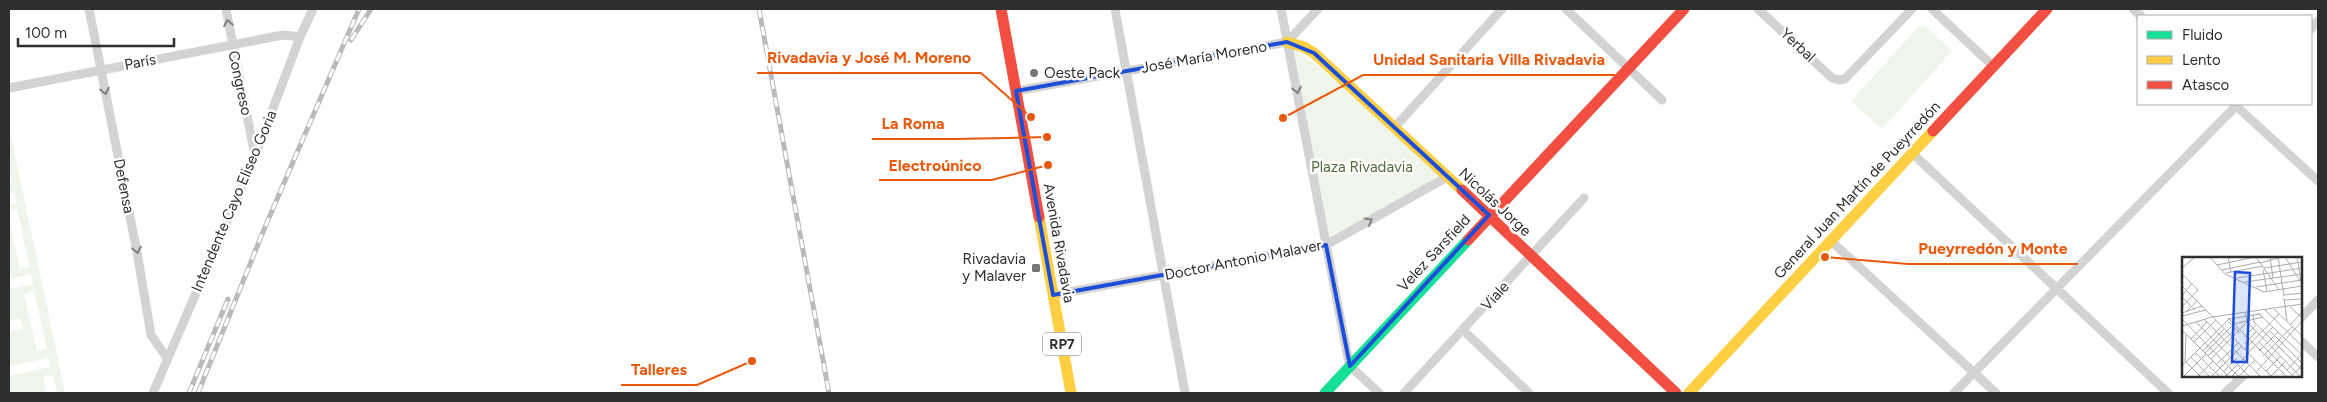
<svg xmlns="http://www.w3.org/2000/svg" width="2327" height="402" font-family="Figtree,sans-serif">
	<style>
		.green { fill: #f0f5eb; fill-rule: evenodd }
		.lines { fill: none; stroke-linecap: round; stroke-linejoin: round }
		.street { stroke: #d3d3d3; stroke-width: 9 }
		.fast { stroke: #16e098; stroke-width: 11 }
		.slow { stroke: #ffcf43; stroke-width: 11 }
		.jam { stroke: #f24e42; stroke-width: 11 }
		.rail-casing { stroke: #bababa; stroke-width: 5 }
		.rail { stroke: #fff; stroke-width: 3; stroke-dasharray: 9; stroke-linecap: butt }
		.oneway { stroke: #808080 }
		.marked { fill: none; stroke: #1d4ed8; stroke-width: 4; stroke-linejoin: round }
		.poi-dot { fill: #777; stroke: #fff; stroke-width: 2 }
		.labels { text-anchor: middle; stroke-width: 5; stroke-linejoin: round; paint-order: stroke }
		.shield { fill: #fff; stroke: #6d6d6d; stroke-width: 1 }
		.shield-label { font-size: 14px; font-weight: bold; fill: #2e2e2e }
		.street-label { font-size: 15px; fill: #2e2e2e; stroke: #fff }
		.poi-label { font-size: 15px; fill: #2e2e2e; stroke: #fff; text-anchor: start }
		.park-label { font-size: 15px; fill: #4f6d38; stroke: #fff }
		.inset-road { fill: none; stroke: #ababab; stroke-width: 1 }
		.view { fill: #1d4ed8; fill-opacity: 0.15; stroke: #1d4ed8; stroke-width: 2.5 }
		.inset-edge { fill: none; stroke: #2e2e2e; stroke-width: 2.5 }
		.leader { fill: none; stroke: #e8590c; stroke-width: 2 }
		.callout-dot { fill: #e8590c; stroke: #fff; stroke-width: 2 }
		.callout-label { font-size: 16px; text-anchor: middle; font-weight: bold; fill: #e8590c; stroke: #fff; stroke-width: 5; stroke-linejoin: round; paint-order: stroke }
	</style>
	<rect width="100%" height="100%" fill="#fff"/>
	<!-- green -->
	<g class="green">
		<polygon points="1919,26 1925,26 1952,51 1882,129 1851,101"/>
		<polygon points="1287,42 1394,128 1447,177 1326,245"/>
		<path d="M9,126L15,155L65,393H57L53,375L43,377L46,393H9V376L50,367L48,358L9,366V332L23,329L20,318L9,321V289L33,284L31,274L9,279V219L20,269L30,267L17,209L9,211V205L16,203L14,193L9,194V185L12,184L9,168ZM34,291L47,349L37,351L24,294Z"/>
	</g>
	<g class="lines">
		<!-- street -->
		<g class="street">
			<polyline points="89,9 137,252 151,335 167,358"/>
			<polyline points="226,9 255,156"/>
			<polyline points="1115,9 1185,393"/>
			<polyline points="1281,9 1347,353 1350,366 1379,393"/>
			<polyline points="1566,9 1662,100"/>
			<polyline points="1758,9 1832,78 1839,80 1845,79 1912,9"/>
			<polyline points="1932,9 1993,66"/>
			<polyline points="2133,9 2141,16"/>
			<polyline points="2311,29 2318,21"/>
			<polyline points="9,88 283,35 300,37"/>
			<polyline points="1016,91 1287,42 1318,9"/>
			<polyline points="2234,104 2318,181"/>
			<polyline points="1394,128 1502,9"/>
			<polyline points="1912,153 2168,393"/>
			<polyline points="1830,240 1996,393"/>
			<polyline points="1053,295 1326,245 1447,177"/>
			<polyline points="2301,318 2318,300"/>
			<polyline points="1463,330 1529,393"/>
			<polyline points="2301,341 2318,357"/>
			<polyline points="153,393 255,156 300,37 313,9"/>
			<polyline points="1404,393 1584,198"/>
			<polyline points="1954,393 2238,104"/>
			<polyline points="2225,393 2243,376"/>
		</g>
		<!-- fast -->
		<polyline class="fast" points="1325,393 1468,240"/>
		<!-- slow -->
		<g class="slow">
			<polyline points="1287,42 1304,47 1314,53 1462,190"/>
			<polyline points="1039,217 1071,393"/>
			<polyline points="1689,393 1933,131"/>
		</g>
		<!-- jam -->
		<g class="jam">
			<polyline points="1001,9 1039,217"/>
			<polyline points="1933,131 2047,9"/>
			<polyline points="1462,190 1676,393"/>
			<polyline points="1468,240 1684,9"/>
		</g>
		<!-- rail casing -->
		<g class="rail-casing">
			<g id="rail">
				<polyline points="759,9 829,393"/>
				<polyline points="351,40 371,9"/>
				<polyline points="189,393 228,299"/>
				<polyline points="198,393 265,227 359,9"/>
			</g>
		</g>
		<!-- rail -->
		<use href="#rail" class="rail"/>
	</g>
	<!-- one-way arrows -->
	<defs><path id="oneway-chevron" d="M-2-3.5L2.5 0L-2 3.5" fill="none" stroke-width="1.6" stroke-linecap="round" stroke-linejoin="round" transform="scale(1.25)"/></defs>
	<g class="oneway">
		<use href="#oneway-chevron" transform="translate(228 23) rotate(-100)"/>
		<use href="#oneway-chevron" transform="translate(1297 90) rotate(79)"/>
		<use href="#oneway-chevron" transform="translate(105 91) rotate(79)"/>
		<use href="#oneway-chevron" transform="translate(1369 221) rotate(-30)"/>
		<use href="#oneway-chevron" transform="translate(137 250) rotate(79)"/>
	</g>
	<!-- marked area -->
	<path class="marked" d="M1287,42L1314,53L1489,215L1350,366L1326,245L1053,295L1016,91Z"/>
	<!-- markers -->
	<g class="poi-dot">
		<circle cx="1034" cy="73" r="5"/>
		<rect x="1031" y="263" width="10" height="10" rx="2.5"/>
	</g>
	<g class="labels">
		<!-- shield labels -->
		<rect class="shield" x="1043" y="332.5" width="38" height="23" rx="4"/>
		<g class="shield-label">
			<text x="1062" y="349">RP7</text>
		</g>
		<!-- street labels -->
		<g class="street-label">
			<text transform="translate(1798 45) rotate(43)" y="5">Yerbal</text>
			<text transform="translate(1204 57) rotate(-10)" y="5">José María Moreno</text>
			<text transform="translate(140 62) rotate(-11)" y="5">París</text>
			<text transform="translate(240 83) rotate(78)" y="5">Congreso</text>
			<text transform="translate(124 186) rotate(79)" y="5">Defensa</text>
			<text transform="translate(1857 190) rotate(-47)" y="5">General Juan Martín de Pueyrredón</text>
			<text transform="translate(234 201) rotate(-67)" y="5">Intendente Cayo Eliseo Goria</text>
			<text transform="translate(1495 202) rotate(43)" y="5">Nicolás Jorge</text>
			<text transform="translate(1059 243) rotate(80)" y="5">Avenida Rivadavia</text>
			<text transform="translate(1434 253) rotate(-47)" y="5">Velez Sarsfield</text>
			<text transform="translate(1243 260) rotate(-11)" y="5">Doctor Antonio Malaver</text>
			<text transform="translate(1495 296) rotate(-47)" y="5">Viale</text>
		</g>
		<!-- poi labels -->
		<g class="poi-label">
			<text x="1044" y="78">Oeste Pack</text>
			<text x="1026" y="264" text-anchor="end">Rivadavia<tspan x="1026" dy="17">y Malaver</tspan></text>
		</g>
		<!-- park labels -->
		<g class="park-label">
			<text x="1362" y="172">Plaza Rivadavia</text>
		</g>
	</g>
	<!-- overview -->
	<g transform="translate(2182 257)">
		<rect width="120" height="120" fill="#fff"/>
		<path class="inset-road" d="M28,0L43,17L82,35L120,29M46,0L49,15M74,0L97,33M88,0L91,21M96,0L102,39M103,0L120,27M115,0L119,24M78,6L100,0M35,8L73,0M0,11L13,0M82,11L120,5M40,13L78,5M81,13L85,34M44,16L81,9M0,17L16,33L0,50M55,21L120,11M63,25L120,17M0,29L90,120M74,30L120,23M102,38L120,36M0,39L10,26M0,40L13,53M102,41L105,64M103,43L120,42M108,50L120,61M82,52L120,89M92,52L120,79M4,55L15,44M63,55L65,65L119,120M0,56L20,49M76,56L120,98M71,57L72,65L120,113M0,59L24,53M46,61L105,120M0,62L56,119M22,62L79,120M14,65L68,120M47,65L58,76M108,68L120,55M0,69L30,60L120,47M0,73L47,120M88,74L120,106M62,80L75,67M9,82L25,65M12,85L34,63M77,85L112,120M66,90L63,86L74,75M63,92L97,57M21,94L42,72M77,94L96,75M14,96L38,120M23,96L52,67L81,60M66,96L91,70M26,99L53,72M81,99L110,70M9,100L28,120M29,102L65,65M3,105L4,77M4,105L19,120M35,107L56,86M0,109L47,62L78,57M105,113L120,97M42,114L55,101M75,114L120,64M84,114L99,99M89,119L104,104M1,120L24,97M15,120L31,104M29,120L60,89M43,120L67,96M49,120L64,105M56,120L73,103M109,120L120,108"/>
		<path class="view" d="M53,15L68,16L65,105H50Z"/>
		<rect width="120" height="120" class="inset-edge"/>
	</g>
	<!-- callouts -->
	<path class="leader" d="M1031 117L981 73H757M1283 118L1363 75H1615M1047 137L955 139H872M1048 165L992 180H879M1825 257L1908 264H2078M752 361L697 385H621"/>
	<g class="callout-dot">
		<circle cx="1031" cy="117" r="5"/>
		<circle cx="1283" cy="118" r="5"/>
		<circle cx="1047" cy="137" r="5"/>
		<circle cx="1048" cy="165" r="5"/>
		<circle cx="1825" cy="257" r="5"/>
		<circle cx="752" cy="361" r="5"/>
	</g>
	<g class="callout-label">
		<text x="869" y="63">Rivadavia y José M. Moreno</text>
		<text x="1489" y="65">Unidad Sanitaria Villa Rivadavia</text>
		<text x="913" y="129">La Roma</text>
		<text x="935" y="171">Electroúnico</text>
		<text x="1993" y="254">Pueyrredón y Monte</text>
		<text x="659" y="375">Talleres</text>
	</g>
	<!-- border -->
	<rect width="2327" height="402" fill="none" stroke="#2e2e2e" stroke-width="20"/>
	<!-- legend -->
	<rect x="2137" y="15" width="175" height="90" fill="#ffffff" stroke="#ababab"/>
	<rect x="2147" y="31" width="25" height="8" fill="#16e098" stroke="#ababab"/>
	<text x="2182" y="40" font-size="15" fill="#2e2e2e">Fluido</text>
	<rect x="2147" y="56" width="25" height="8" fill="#ffcf43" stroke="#ababab"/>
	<text x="2182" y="65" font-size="15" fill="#2e2e2e">Lento</text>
	<rect x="2147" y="81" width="25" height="8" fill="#f24e42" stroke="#ababab"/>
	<text x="2182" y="90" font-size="15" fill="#2e2e2e">Atasco</text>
	<!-- scale -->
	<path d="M18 38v8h156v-8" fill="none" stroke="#2e2e2e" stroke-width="2.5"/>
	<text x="25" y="38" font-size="15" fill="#2e2e2e" stroke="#ffffff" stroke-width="4" paint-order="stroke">100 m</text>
</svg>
